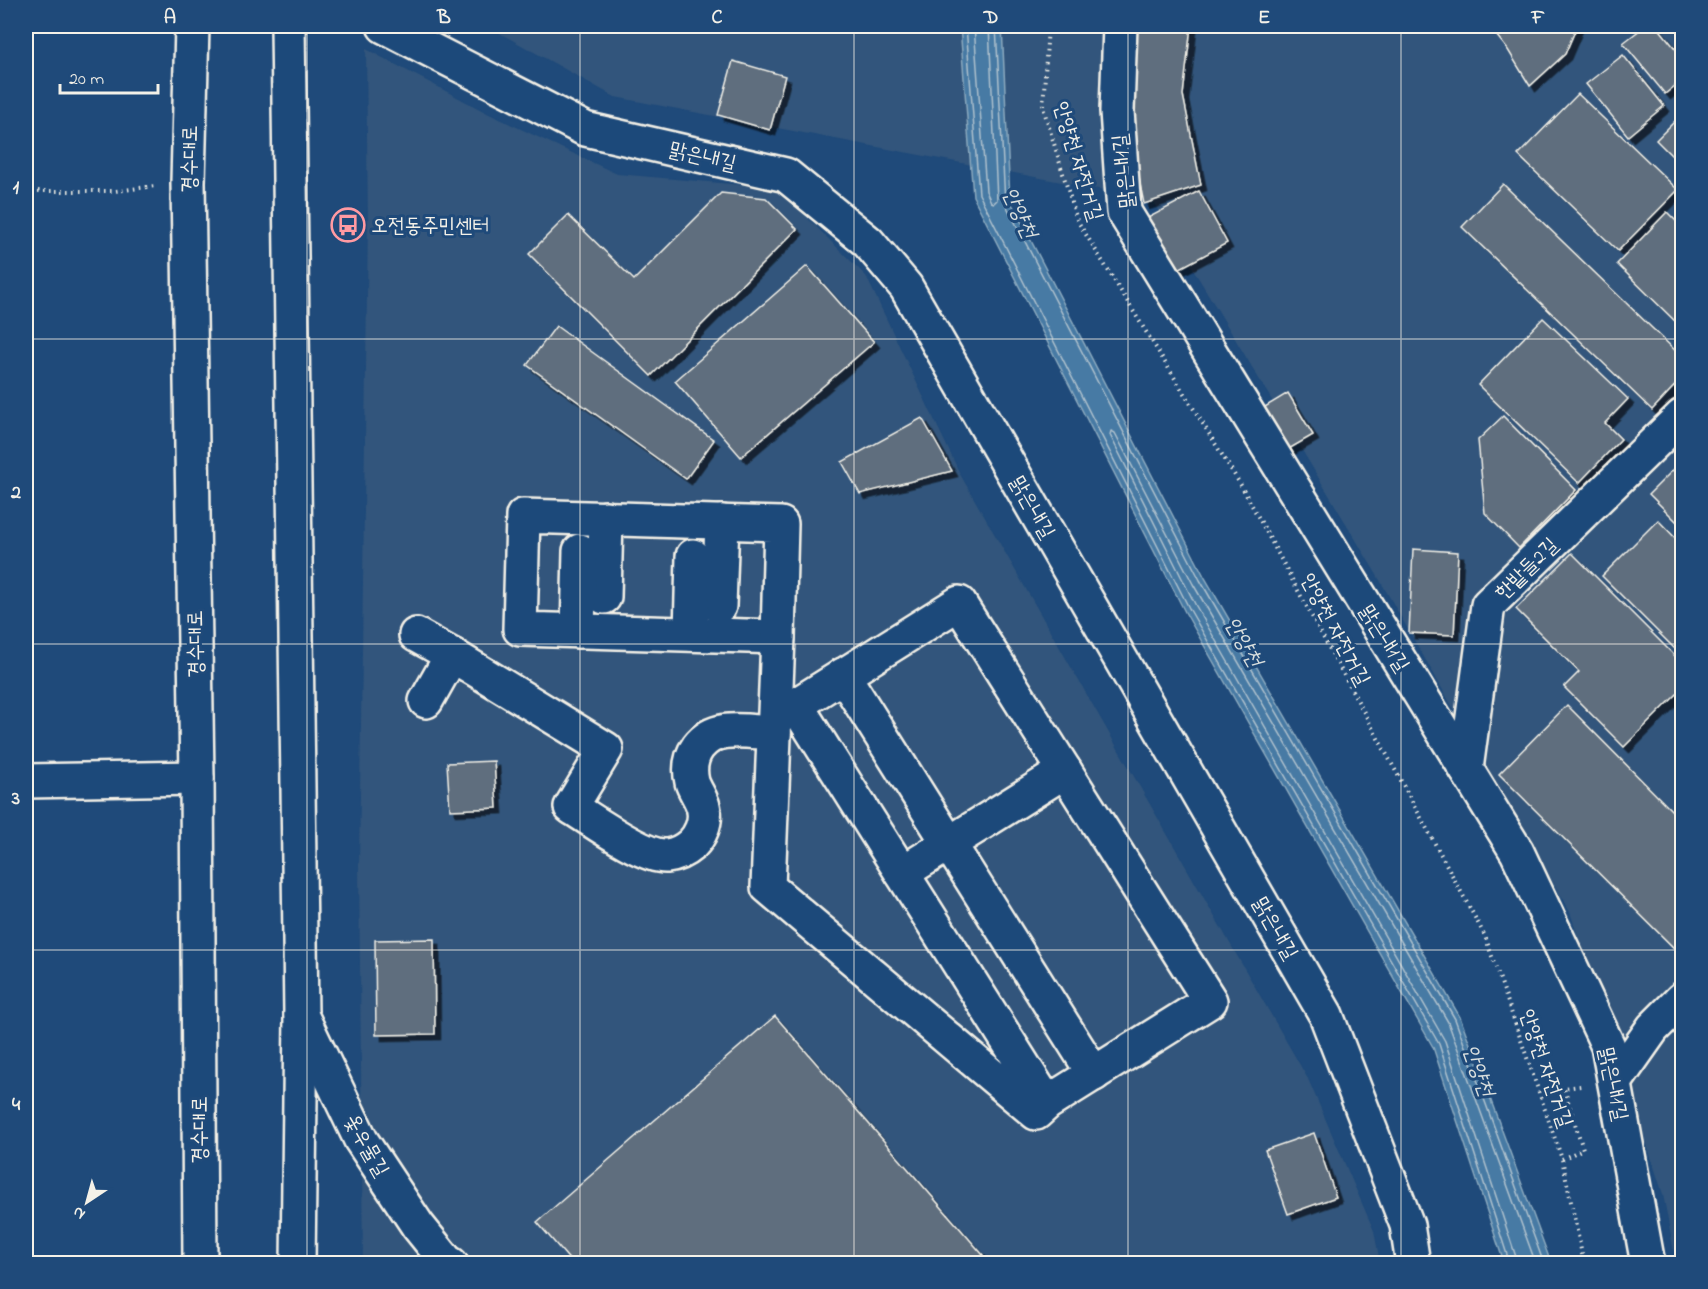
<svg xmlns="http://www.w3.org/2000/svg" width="1708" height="1289" font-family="'Indie Flower','Poor Story',sans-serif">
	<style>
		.built { fill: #32557b }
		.water { fill: #477aa4; stroke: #8caabf; stroke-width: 1.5 }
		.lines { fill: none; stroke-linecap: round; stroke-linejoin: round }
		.shore { stroke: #afc1cd; stroke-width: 1.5 }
		.building { fill: #5e6e7e; stroke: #f4f1e8; stroke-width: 1.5; filter: url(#shadow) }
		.minor-casing { stroke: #f4f1e8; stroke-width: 38 }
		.major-casing { stroke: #f4f1e8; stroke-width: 38 }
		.path { stroke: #f4f1e8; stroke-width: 4; stroke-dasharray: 1.5 4.5; stroke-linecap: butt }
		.minor { stroke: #1f4a7a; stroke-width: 33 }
		.major { stroke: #1f4a7a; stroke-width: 33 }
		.grid { fill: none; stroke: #f4f1e8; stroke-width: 1.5; stroke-opacity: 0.55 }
		.labels { text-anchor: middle; stroke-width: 6; stroke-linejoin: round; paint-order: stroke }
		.street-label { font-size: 21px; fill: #f4f1e8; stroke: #1f4a7a }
		.poi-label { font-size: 21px; fill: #f4f1e8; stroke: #1f4a7a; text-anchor: start }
		.water-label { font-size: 22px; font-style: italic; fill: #dadfde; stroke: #1f4a7a }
		.neatline { fill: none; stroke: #f4f1e8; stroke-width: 2 }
		.grid-label { font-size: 20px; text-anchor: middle; font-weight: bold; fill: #f4f1e8 }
	</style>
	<defs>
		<filter id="shadow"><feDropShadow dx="5.5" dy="5.5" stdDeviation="0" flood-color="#0009"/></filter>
	</defs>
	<rect width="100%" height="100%" fill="#1f4a7a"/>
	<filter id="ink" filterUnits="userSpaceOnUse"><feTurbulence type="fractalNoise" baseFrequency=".0167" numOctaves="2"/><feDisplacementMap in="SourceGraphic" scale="12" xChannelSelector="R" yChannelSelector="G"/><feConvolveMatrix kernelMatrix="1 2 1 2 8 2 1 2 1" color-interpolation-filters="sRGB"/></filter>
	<g filter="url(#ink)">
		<!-- built -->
		<g class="built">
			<polygon points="487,26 1682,26 1682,1263 1676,1263 1663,1194 1570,912 1374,570 1151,199 615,97"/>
			<polygon points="366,49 489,114 617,174 777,188 866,276 961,476 1308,1079 1374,1231 1380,1263 363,1264 359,866 368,224"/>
		</g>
		<!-- water -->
		<polygon class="water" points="960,26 1002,26 1010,200 1205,578 1460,1017 1551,1263 1504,1263 1433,1047 1185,612 973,196"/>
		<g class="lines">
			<!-- shore -->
			<g class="shore">
				<polyline points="966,26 979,194 1190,610 1439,1044 1510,1264"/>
				<polyline points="974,26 986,191 991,202 994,203 997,200 989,26"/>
				<polyline points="996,26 1005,203 1200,580 1455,1019 1544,1264"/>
				<polyline points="1517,1264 1516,1257 1445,1041 1196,606 1110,435 1111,431 1115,433 1193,584 1448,1022 1536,1264"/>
			</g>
		</g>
		<!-- building -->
		<g class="building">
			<polygon points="1128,26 1191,26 1183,95 1201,185 1144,204 1121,88"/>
			<polygon points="1489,26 1577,26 1565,54 1530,86 1508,50"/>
			<polygon points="1645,26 1657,26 1682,57 1682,80 1665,94 1623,43"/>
			<polygon points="1623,55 1664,106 1628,136 1586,84"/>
			<polygon points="733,61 785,76 770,130 718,115"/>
			<polygon points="1578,94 1678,190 1618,251 1518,155"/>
			<polygon points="1682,114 1682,166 1656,140"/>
			<polygon points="1503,184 1682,357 1682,378 1652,410 1462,227"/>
			<polygon points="1199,191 1227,243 1171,273 1142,221"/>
			<polygon points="721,193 766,198 797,229 651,376 529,254 568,215 634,280"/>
			<polygon points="1667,212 1682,227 1682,328 1617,264"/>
			<polygon points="807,266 874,342 741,457 675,381"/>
			<polygon points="1543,318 1628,399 1605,423 1621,439 1579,483 1478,385"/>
			<polygon points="556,326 714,440 686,479 527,365"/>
			<polygon points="1288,393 1313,435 1280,454 1255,413"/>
			<polygon points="1503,416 1576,490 1519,548 1485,513 1478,440"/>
			<polygon points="922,418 952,471 860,494 842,462"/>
			<polygon points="1682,461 1682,527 1649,494"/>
			<polygon points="1658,520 1682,545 1682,656 1602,576"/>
			<polygon points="1413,549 1458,552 1454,635 1409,633"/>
			<polygon points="1572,553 1682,663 1682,689 1624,747 1564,687 1579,672 1516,609"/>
			<polygon points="1567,705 1682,821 1682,949 1679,953 1499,774"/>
			<polygon points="494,761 497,808 450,810 447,763"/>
			<polygon points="434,939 435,1034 376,1035 375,940"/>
			<polygon points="775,1016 983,1255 974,1264 573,1264 537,1222"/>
			<polygon points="1314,1133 1336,1197 1288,1214 1265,1150"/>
			<polygon points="1682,1232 1682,1262 1677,1237"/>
		</g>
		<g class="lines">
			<!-- minor casing -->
			<g class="minor-casing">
				<g id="minor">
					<polyline points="384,26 585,129 786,175 868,242 906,287 1326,1015 1407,1225 1413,1264"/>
					<polyline points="1120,26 1117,111 1124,212 1517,852 1608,1046 1648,1264"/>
					<polygon points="523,516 781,524 778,637 520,629"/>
					<polyline points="604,597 606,518"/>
					<polyline points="719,606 722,522"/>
					<polyline points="578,631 580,551"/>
					<polyline points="691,634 693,556"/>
					<path d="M416,635L452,655L606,749L571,807C592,820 644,858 667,856C677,855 685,850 692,844C700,836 706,823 704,811C703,800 695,792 692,782C689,769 690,758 698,747C716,723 747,732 774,733"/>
					<polyline points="778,637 768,887 1036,1113 1047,1103 1210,1001 959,603 796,705 1047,1103"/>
					<polyline points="843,675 1094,1074"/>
					<polyline points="426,701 452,655"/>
					<polyline points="1466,769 1488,605 1682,416"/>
					<polyline points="26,781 197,778"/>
					<polyline points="902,873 1065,771"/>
					<polyline points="301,1015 361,1140 418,1226 447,1262 451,1264"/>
					<polyline points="1615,1082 1653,1028 1682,999"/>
				</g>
			</g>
			<!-- major casing -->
			<g class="major-casing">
				<g id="major">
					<polyline points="192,26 188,182 197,778 200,1264"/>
					<polyline points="288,26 301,1015 298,1264"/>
				</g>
			</g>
			<!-- path -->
			<g class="path">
				<polyline points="1048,26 1043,107 1077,220 1242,487 1485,936 1562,1159 1584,1264"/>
				<polyline points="26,191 115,191 156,186"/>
				<polyline points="1562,1159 1583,1149 1564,1088 1581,1086"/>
			</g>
			<!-- minor -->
			<use href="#minor" class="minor"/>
			<!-- major -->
			<use href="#major" class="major"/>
		</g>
	</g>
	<!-- grid -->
	<path class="grid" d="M307,26V1264M580,26V1264M854,26V1264M1128,26V1264M1401,26V1264M26,339H1682M26,644H1682M26,950H1682"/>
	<!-- icons -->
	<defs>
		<g id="bus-ring" transform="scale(1.725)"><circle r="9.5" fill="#1f4a7a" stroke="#ff9aa2" stroke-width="1.5"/><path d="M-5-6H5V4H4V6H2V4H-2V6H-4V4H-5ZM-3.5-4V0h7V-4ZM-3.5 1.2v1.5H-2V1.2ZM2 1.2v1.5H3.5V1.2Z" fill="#ff9aa2"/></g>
	</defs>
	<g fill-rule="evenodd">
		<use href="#bus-ring" x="348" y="225"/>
	</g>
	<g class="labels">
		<!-- street labels -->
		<g class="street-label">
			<text transform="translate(703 156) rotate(13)" y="7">맑은내길</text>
			<text transform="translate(189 159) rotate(-89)" y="7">경수대로</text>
			<text transform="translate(1079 161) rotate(73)" y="7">안양천 자전거길</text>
			<text transform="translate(1123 171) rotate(-96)" y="7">맑은내1길</text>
			<text transform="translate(1033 507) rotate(60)" y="7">맑은내길</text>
			<text transform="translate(1526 568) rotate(-44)" y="7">한밭들2길</text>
			<text transform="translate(1336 629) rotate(62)" y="7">안양천 자전거길</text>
			<text transform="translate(1385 638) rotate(58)" y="7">맑은내1길</text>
			<text transform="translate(195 644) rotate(-91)" y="7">경수대로</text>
			<text transform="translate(1276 928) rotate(60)" y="7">맑은내길</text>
			<text transform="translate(1547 1068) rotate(71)" y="7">안양천 자전거길</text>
			<text transform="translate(1614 1084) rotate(78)" y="7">맑은내1길</text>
			<text transform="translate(199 1130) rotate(-90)" y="7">경수대로</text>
			<text transform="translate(367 1145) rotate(60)" y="7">옻우물길</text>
		</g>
		<!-- poi labels -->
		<g class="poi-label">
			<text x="371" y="232">오전동주민센터</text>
		</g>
		<!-- water labels -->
		<g class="water-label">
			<text transform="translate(1021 212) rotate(65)" y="8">안양천</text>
			<text transform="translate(1245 641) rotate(60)" y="8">안양천</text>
			<text transform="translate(1480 1070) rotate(70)" y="8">안양천</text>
		</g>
	</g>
	<!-- margin -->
	<rect width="1708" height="1289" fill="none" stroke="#1f4a7a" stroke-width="66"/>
	<!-- north arrow -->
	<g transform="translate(87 1202) rotate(216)" stroke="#1f4a7a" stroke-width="4.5" paint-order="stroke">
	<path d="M0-4.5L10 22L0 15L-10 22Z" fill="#f4f1e8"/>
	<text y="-9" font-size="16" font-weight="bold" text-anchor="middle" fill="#f4f1e8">N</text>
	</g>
	<!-- scale -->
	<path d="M60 84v9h98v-9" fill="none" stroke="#f4f1e8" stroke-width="3"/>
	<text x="69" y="84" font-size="18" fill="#f4f1e8" stroke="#1f4a7a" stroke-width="4.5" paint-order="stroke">20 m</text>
	<rect x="33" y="33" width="1642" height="1223" class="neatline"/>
	<g class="grid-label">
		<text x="170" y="23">A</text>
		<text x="444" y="23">B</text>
		<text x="717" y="23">C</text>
		<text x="991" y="23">D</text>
		<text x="1264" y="23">E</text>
		<text x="1538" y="23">F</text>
		<text x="16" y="193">1</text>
		<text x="16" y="498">2</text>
		<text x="16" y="804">3</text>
		<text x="16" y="1110">4</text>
	</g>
</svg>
